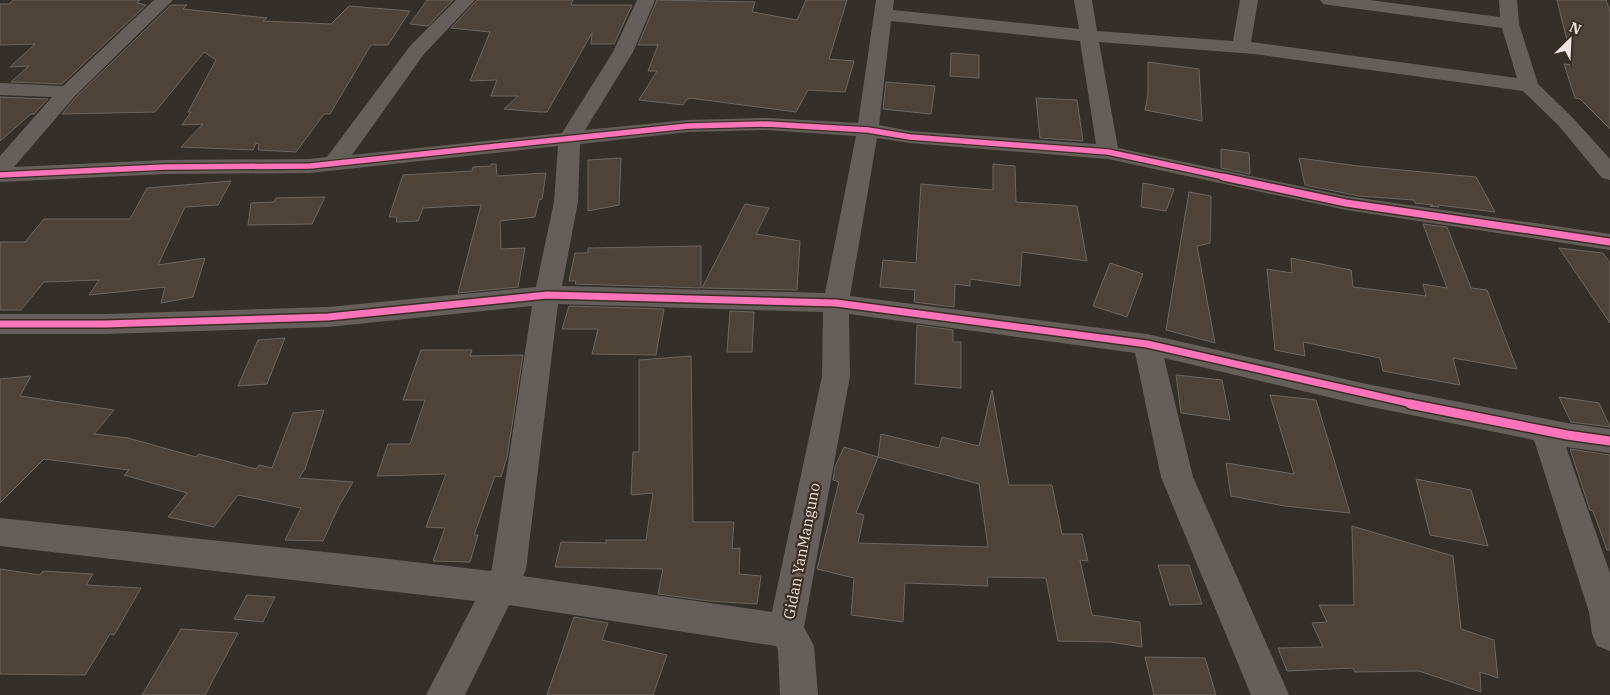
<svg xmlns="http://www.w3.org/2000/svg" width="1610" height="695" font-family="'IBM Plex Serif',serif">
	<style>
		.building { fill: #4e4339; stroke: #6b6661; fill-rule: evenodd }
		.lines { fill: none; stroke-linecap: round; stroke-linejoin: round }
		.minor { fill: #665e5a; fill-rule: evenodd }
		.cycleway-far2-casing { stroke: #3a2e24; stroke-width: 8 }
		.cycleway-far1-casing { stroke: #3a2e24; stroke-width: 10 }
		.cycleway-casing { stroke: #3a2e24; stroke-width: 12 }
		.cycleway-far2 { stroke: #fb73b8; stroke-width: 5.5 }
		.cycleway-far1 { stroke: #fb73b8; stroke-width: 7 }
		.cycleway { stroke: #fb73b8; stroke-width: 9 }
		.labels { text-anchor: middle; stroke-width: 4.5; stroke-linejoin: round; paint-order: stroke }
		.street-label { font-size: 15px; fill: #ede5df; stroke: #3a2e24 }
	</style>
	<rect width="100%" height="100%" fill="#352f29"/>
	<!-- building -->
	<g class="building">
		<polygon points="13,0 140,0 137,3 146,5 62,84 11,82 29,66 10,67 35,44 0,45 0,4 9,4"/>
		<polygon points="427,0 453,0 428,26 410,24"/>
		<polygon points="477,0 573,0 571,5 632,5 614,44 591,44 592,33 547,112 540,112 504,109 518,96 491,96 497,80 470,81 490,32 451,28"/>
		<polygon points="657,0 755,2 752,12 797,20 806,0 847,0 829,59 854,61 845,92 808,90 796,112 690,98 686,100 683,105 639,100 657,71 648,71 658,45 638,45"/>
		<polygon points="1557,0 1606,0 1610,12 1610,129 1580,99 1575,98 1564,64 1573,65"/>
		<polygon points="171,5 187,5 183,9 267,18 263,21 331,24 349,6 410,11 388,45 371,45 330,114 324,114 296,152 258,150 259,144 256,143 253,150 181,147 203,124 182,125 191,112 188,112 216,60 204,52 155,112 62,114 76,97"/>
		<polygon points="951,53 979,55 979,78 950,76"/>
		<polygon points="1148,62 1199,69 1202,121 1145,110 1148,94"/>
		<polygon points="886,82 935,86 931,114 883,109"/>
		<polygon points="0,97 48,99 34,114 31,114 0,141"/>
		<polygon points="1036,98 1077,100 1083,141 1040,138"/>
		<polygon points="1221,149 1249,153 1250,174 1221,168"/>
		<polygon points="621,158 619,205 588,211 588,160"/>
		<polygon points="1299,158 1358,166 1476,177 1495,212 1438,205 1439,207 1430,206 1433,205 1415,203 1414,200 1359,196 1305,185"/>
		<polygon points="491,164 496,164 497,176 546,173 542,199 539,200 535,217 500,221 501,249 525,248 518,287 458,293 481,205 423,208 418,221 396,222 397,217 389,217 403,175 472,171 473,167 491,166"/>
		<polygon points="993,164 1015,166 1016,202 1077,206 1087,261 1022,252 1020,286 970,279 970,286 955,284 954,307 914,302 915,290 880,287 883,260 916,263 921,184 993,190"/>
		<polygon points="231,181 218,205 185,207 158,265 205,258 193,297 161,303 165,287 89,295 99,280 44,282 21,310 0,310 0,242 25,242 44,219 130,219 147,188"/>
		<polygon points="1143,183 1174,189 1166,211 1141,207"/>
		<polygon points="1189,192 1211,196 1210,243 1197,246 1215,343 1166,330"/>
		<polygon points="325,197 312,224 248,225 251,203 274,202 276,198"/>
		<polygon points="745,204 769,208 756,234 800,241 797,290 702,288"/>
		<polygon points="1423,224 1447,227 1471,288 1487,290 1517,369 1453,358 1460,385 1383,371 1380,358 1303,342 1305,356 1275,350 1267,269 1292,273 1291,258 1351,270 1353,287 1426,296 1423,284 1447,288"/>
		<polygon points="701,246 701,288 575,284 576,281 569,281 575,253 588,253 588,248"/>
		<polygon points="1559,248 1603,253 1610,263 1610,323"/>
		<polygon points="1110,263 1143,274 1127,317 1093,306"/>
		<polygon points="569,306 664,309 656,355 592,354 598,329 562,329"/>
		<polygon points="730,311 754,312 752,352 727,352"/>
		<polygon points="917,325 953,330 953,342 961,342 961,388 915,384"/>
		<polygon points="285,338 267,384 238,386 258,340"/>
		<polygon points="421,350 472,350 470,356 523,355 507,457 501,477 495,476 474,535 478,535 470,562 433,561 445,528 426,527 446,474 377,476 388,444 410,444 425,400 403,400"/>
		<polygon points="691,356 693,522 734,522 732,549 740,548 739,574 761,576 757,604 709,601 658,594 663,569 555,567 561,542 606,543 606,540 646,540 653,493 631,495 633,452 639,452 639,360"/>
		<polygon points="1176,375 1222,380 1230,420 1181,413"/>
		<polygon points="31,376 20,396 114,410 94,434 128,438 196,457 199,454 256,469 259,465 272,468 293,413 324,410 305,469 299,478 353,482 339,506 323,541 285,540 301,508 238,495 214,527 168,517 187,493 124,475 129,470 44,459 0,503 0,379"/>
		<path d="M992,390L1009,485H1052L1062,534H1082L1088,561L1080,560L1092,615L1140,622L1142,647L1110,642L1058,641L1046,578L987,577L988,586L905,583L903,622L851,615L854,578L817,569L839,482L833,480L835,467L844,447L878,457L881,434L939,448L942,437L979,446ZM878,457L979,484L988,547L858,543L864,515L856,513Z"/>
		<polygon points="1270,395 1316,400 1350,513 1285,506 1231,496 1226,463 1294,474"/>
		<polygon points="1559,397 1599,403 1610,427 1571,422"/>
		<polygon points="1570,449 1610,455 1610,550 1607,550 1593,511 1590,510"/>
		<polygon points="1416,479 1471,490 1488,546 1430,535"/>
		<polygon points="1352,526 1453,556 1461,629 1494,640 1498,678 1480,672 1481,692 1419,671 1355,672 1353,668 1287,671 1278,648 1323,647 1312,623 1327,622 1319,605 1354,605"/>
		<polygon points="1158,565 1189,565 1202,604 1170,605"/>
		<polygon points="0,569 40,575 43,571 93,574 86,585 141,588 114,635 110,634 85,675 0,674"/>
		<polygon points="247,595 275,597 263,622 234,619"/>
		<polygon points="574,617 608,623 602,640 667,655 653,695 547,695"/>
		<polygon points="181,629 238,633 205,695 142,695"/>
		<polygon points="1145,657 1205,658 1216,695 1154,695"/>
	</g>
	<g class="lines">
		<!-- minor -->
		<path class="minor" d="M154,0H173L75,96L14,167L165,160L310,159L327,157L410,46L456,0H475L424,54L352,155L562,133L613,52L637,0H655L633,52L585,130L688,120L767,118L858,123L876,0H894L893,10L1079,29L1074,0H1092L1097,31L1233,41L1240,0H1258L1251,42L1517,78L1502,28L1329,5L1323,4L1320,0H1369L1500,17L1499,0H1517L1519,24L1538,84L1573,118L1610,159V180L1602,178L1559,126L1523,91L1254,54L1099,42L1118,148L1346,196L1610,234V250L1346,210L1108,159L910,143L877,138L850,296L1147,334L1362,383L1567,423L1610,429V453L1566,447L1610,573V651L1597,646L1592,634L1589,612L1534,440L1362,405L1164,358L1193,477L1289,695H1251L1161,477L1135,353L849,314L850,376L804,627L814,646L818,695H780L778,650L776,646L509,605L465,695H426L475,601L0,546V518L363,556L491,571L492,568L532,306L328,327L105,334H0V314H105L328,307L536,287L554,202L558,146L310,173L165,174L0,182V156L52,97L0,95V83L63,86ZM891,21L1080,41L1096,144L910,131L879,125ZM767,130L856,136L825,293L562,286L578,202L580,144L688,132ZM558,304L823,312L822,376L772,612L523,576L526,570Z"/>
		<!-- cycleway-far2 casing -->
		<g class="cycleway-far2-casing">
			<polyline id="cycleway-far2" points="0,175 165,167 310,166 688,126 767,124 868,130 910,137 1108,152 1229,178"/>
		</g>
		<!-- cycleway-far1 casing -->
		<g class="cycleway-far1-casing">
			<g id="cycleway-far1">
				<polyline points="1223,177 1346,203 1610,242"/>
				<polyline points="0,324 105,324 328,317 547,295 836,303 1147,344 1417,405"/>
			</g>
		</g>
		<!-- cycleway casing -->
		<g class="cycleway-casing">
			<polyline id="cycleway" points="1410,404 1567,435 1610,441"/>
		</g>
		<!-- cycleway-far2 -->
		<use href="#cycleway-far2" class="cycleway-far2"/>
		<!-- cycleway-far1 -->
		<use href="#cycleway-far1" class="cycleway-far1"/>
		<!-- cycleway -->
		<use href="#cycleway" class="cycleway"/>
	</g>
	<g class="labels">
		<!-- street labels -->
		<g class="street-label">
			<text transform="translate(802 551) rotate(-79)" y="5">Gidan YanManguno</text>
		</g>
	</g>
	<!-- north arrow -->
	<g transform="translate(1570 40) rotate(24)" stroke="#3a2e24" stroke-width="4" paint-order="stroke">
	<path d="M0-4L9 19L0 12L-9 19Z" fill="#ede5df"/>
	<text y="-8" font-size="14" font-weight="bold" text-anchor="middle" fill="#ede5df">N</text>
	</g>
</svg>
